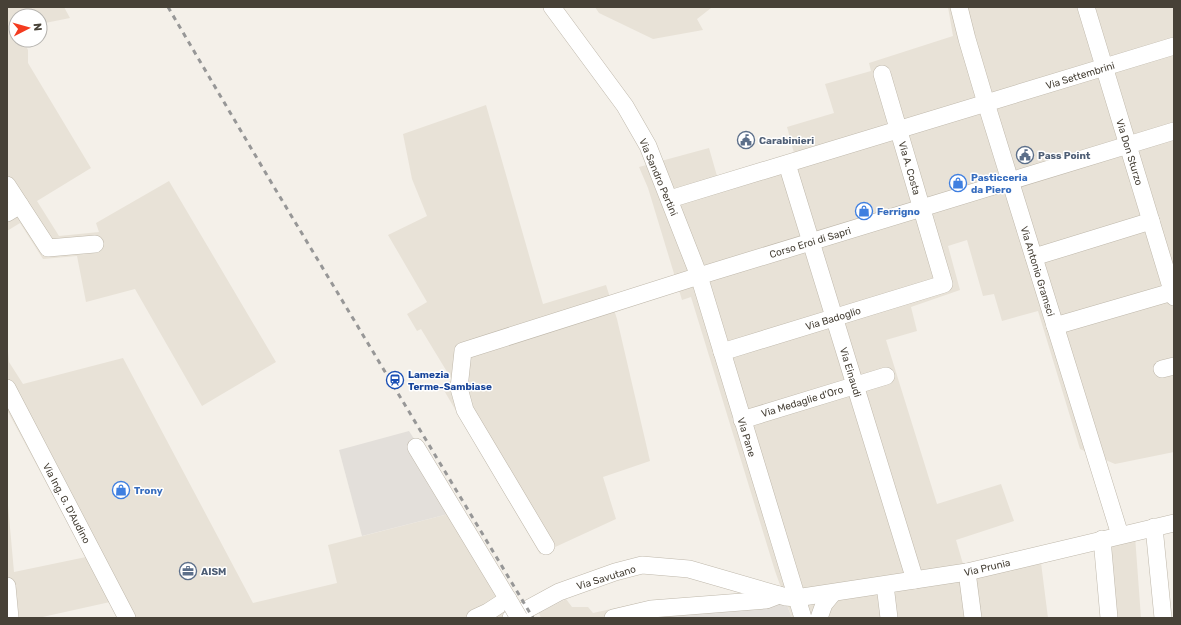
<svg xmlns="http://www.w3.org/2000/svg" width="1181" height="625" font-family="Rubik,sans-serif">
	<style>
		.residential { fill: #e8e2d7 }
		.industrial { fill: #e3dfda }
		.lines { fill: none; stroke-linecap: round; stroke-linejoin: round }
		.minor-casing { stroke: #bfb8ab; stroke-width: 18 }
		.minor { stroke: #fff; stroke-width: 17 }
		.rail { stroke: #979797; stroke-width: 3; stroke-dasharray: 5 5; stroke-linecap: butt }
		.minor-bridge-casing { stroke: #bfb8ab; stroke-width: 18; stroke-linecap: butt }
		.minor-bridge { stroke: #fff; stroke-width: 17 }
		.labels { text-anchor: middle; stroke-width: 3; stroke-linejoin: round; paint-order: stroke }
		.street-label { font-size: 10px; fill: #474137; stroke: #fff }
		.service-label { font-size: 10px; font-weight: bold; fill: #4e5e75; stroke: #fff; text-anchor: start }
		.shop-label { font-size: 10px; font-weight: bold; fill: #366cbe; stroke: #fff; text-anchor: start }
		.transit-label { font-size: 10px; font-weight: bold; fill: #164399; stroke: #fff; text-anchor: start }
	</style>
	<rect width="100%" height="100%" fill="#f4f0e9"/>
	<!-- residential -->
	<g class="residential">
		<polygon points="7,7 64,7 70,18 40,24 40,16 16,16 16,40 23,40 28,50 28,63 91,168 37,201 59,236 99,232 96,223 169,181 276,362 202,406 135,289 86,302 77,256 43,259 20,223 7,231"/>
		<polygon points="595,7 710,7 711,8 697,19 703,30 653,39 599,13"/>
		<polygon points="948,7 1174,7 1174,452 1115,464 1080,449 1038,311 1002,321 994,294 983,296 967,240 948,246 960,290 911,307 917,331 886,340 937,504 1001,484 1014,521 956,540 963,564 1039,547 1048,618 792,618 775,571 691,297 682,300 648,188 639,167 709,148 717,176 794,153 787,127 834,113 825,84 871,71 869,63 953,36"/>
		<polygon points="486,105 543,304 606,285 617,319 650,461 603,477 616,519 540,554 442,387 452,380 421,329 417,331 407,314 427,302 388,235 427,216 412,179 403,134"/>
		<polygon points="7,341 9,362 23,384 123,358 253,603 337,583 328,545 460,511 524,618 119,618 110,602 38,618 7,618 7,494 14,572 86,557 7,410"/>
		<polygon points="1135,536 1141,618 1102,618 1096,545"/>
		<polygon points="566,599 572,607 588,607 593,613 643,602 644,618 541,618 539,613"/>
	</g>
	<!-- industrial -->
	<g class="industrial">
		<polygon points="409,431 460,511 362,536 339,450"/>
		<polygon points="754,593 785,600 792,618 644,618 643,602"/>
	</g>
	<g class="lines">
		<!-- minor casing -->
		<g class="minor-casing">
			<g id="minor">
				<polyline points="552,7 625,106 648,146 699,276 803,618"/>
				<polyline points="959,7 967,39 986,103 1120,535"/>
				<polyline points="1086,7 1174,297"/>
				<polyline points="787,164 915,580"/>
				<polyline points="7,185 48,248 95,244"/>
				<polyline points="670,199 1174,46"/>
				<polyline points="7,213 20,205"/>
				<polyline points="1034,257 1151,221"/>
				<polyline points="1055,326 1172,292"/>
				<polyline points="722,352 944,284 882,74"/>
				<polyline points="1162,369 1174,366"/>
				<polyline points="7,388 127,618"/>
				<polyline points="742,420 886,376"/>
				<polyline points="416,447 512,606"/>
				<polyline points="1154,527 1163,618"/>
				<polyline points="1102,539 1109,618"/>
				<polyline points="546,546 465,410 459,388 463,351 699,276 1174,131"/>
				<polyline points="967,572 973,618"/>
				<polyline points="885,585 889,618"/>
				<polyline points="7,586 10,618"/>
				<polyline points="475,618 488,612 508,599"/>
				<polyline points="511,618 559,592 615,572 642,565 689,569 786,597 796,598 967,572 1174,523"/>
				<polyline points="613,618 651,609 766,600 779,595"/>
				<polyline points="819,618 824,604 833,593"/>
			</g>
		</g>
		<!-- minor -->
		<use href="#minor" class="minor"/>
		<!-- rail -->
		<polyline class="rail" points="168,7 271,182 533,618"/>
		<!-- minor-bridge casing -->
		<g class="minor-bridge-casing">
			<polyline id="minor-bridge" points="512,606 519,618"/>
		</g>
		<!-- minor-bridge -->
		<use href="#minor-bridge" class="minor-bridge"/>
	</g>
	<!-- icons -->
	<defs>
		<g id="civic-ring" transform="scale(0.9)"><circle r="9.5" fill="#fff" stroke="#5c6f8a" stroke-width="1.5"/><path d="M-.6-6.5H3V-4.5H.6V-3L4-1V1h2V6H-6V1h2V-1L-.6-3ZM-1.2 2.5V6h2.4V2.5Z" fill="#5c6f8a"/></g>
		<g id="shop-ring" transform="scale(0.9)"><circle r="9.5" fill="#fff" stroke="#3f7fe0" stroke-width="1.5"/><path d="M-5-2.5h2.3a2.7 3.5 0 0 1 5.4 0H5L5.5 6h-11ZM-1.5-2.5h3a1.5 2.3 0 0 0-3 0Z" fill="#3f7fe0"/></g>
		<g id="station-ring" transform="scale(0.9)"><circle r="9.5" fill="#fff" stroke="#1a4fb4" stroke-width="1.5"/><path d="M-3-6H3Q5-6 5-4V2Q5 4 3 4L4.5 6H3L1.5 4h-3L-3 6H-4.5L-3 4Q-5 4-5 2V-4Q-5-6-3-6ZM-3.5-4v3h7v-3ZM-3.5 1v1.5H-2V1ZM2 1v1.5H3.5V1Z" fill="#1a4fb4"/></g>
		<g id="office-ring" transform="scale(0.9)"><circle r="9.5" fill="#fff" stroke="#5c6f8a" stroke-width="1.5"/><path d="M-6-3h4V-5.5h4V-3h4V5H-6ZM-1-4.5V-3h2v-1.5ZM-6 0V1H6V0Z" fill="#5c6f8a"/></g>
	</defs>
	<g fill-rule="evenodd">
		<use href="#civic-ring" x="746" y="140"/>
		<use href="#civic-ring" x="1025" y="155"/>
		<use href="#shop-ring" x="958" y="183"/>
		<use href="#shop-ring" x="864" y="211"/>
		<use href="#station-ring" x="395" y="380"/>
		<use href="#shop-ring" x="121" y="490"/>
		<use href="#office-ring" x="188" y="571"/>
	</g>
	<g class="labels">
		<!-- street labels -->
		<g class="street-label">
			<text transform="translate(1080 75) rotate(-17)" y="4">Via Settembrini</text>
			<text transform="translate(1130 152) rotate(73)" y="4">Via Don Sturzo</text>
			<text transform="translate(910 168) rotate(74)" y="4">Via A. Costa</text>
			<text transform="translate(659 177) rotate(67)" y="4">Via Sandro Pertini</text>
			<text transform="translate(810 242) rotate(-17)" y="4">Corso Eroi di Sapri</text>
			<text transform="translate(1038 271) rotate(73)" y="4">Via Antonio Gramsci</text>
			<text transform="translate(833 318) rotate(-17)" y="4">Via Badoglio</text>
			<text transform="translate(851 372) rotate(73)" y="4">Via Einaudi</text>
			<text transform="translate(802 401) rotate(-17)" y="4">Via Medaglie d'Oro</text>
			<text transform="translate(747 437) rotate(73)" y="4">Via Pane</text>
			<text transform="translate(67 503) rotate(62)" y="4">Via Ing. G. D'Audino</text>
			<text transform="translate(987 567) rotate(-13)" y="4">Via Prunia</text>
			<text transform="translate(606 577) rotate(-17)" y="4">Via Savutano</text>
		</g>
		<!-- service labels -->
		<g class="service-label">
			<text x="759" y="144">Carabinieri</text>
			<text x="1038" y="159">Pass Point</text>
			<text x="201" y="575">AISM</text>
		</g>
		<!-- shop labels -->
		<g class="shop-label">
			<text x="971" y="181">Pasticceria<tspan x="971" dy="12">da Piero</tspan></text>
			<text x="877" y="215">Ferrigno</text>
			<text x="134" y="494">Trony</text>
		</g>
		<!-- transit labels -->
		<g class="transit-label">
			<text x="408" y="378">Lamezia<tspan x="408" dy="12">Terme-Sambiase</tspan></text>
		</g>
	</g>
	<!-- border -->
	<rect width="1181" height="625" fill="none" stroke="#474137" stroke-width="16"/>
	<!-- north arrow -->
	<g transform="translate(28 28) rotate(84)"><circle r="19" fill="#ffffff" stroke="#b5b3af"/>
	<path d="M0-3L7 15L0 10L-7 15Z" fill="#f43b1f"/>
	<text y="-6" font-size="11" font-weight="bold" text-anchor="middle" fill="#474137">N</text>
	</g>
</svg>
